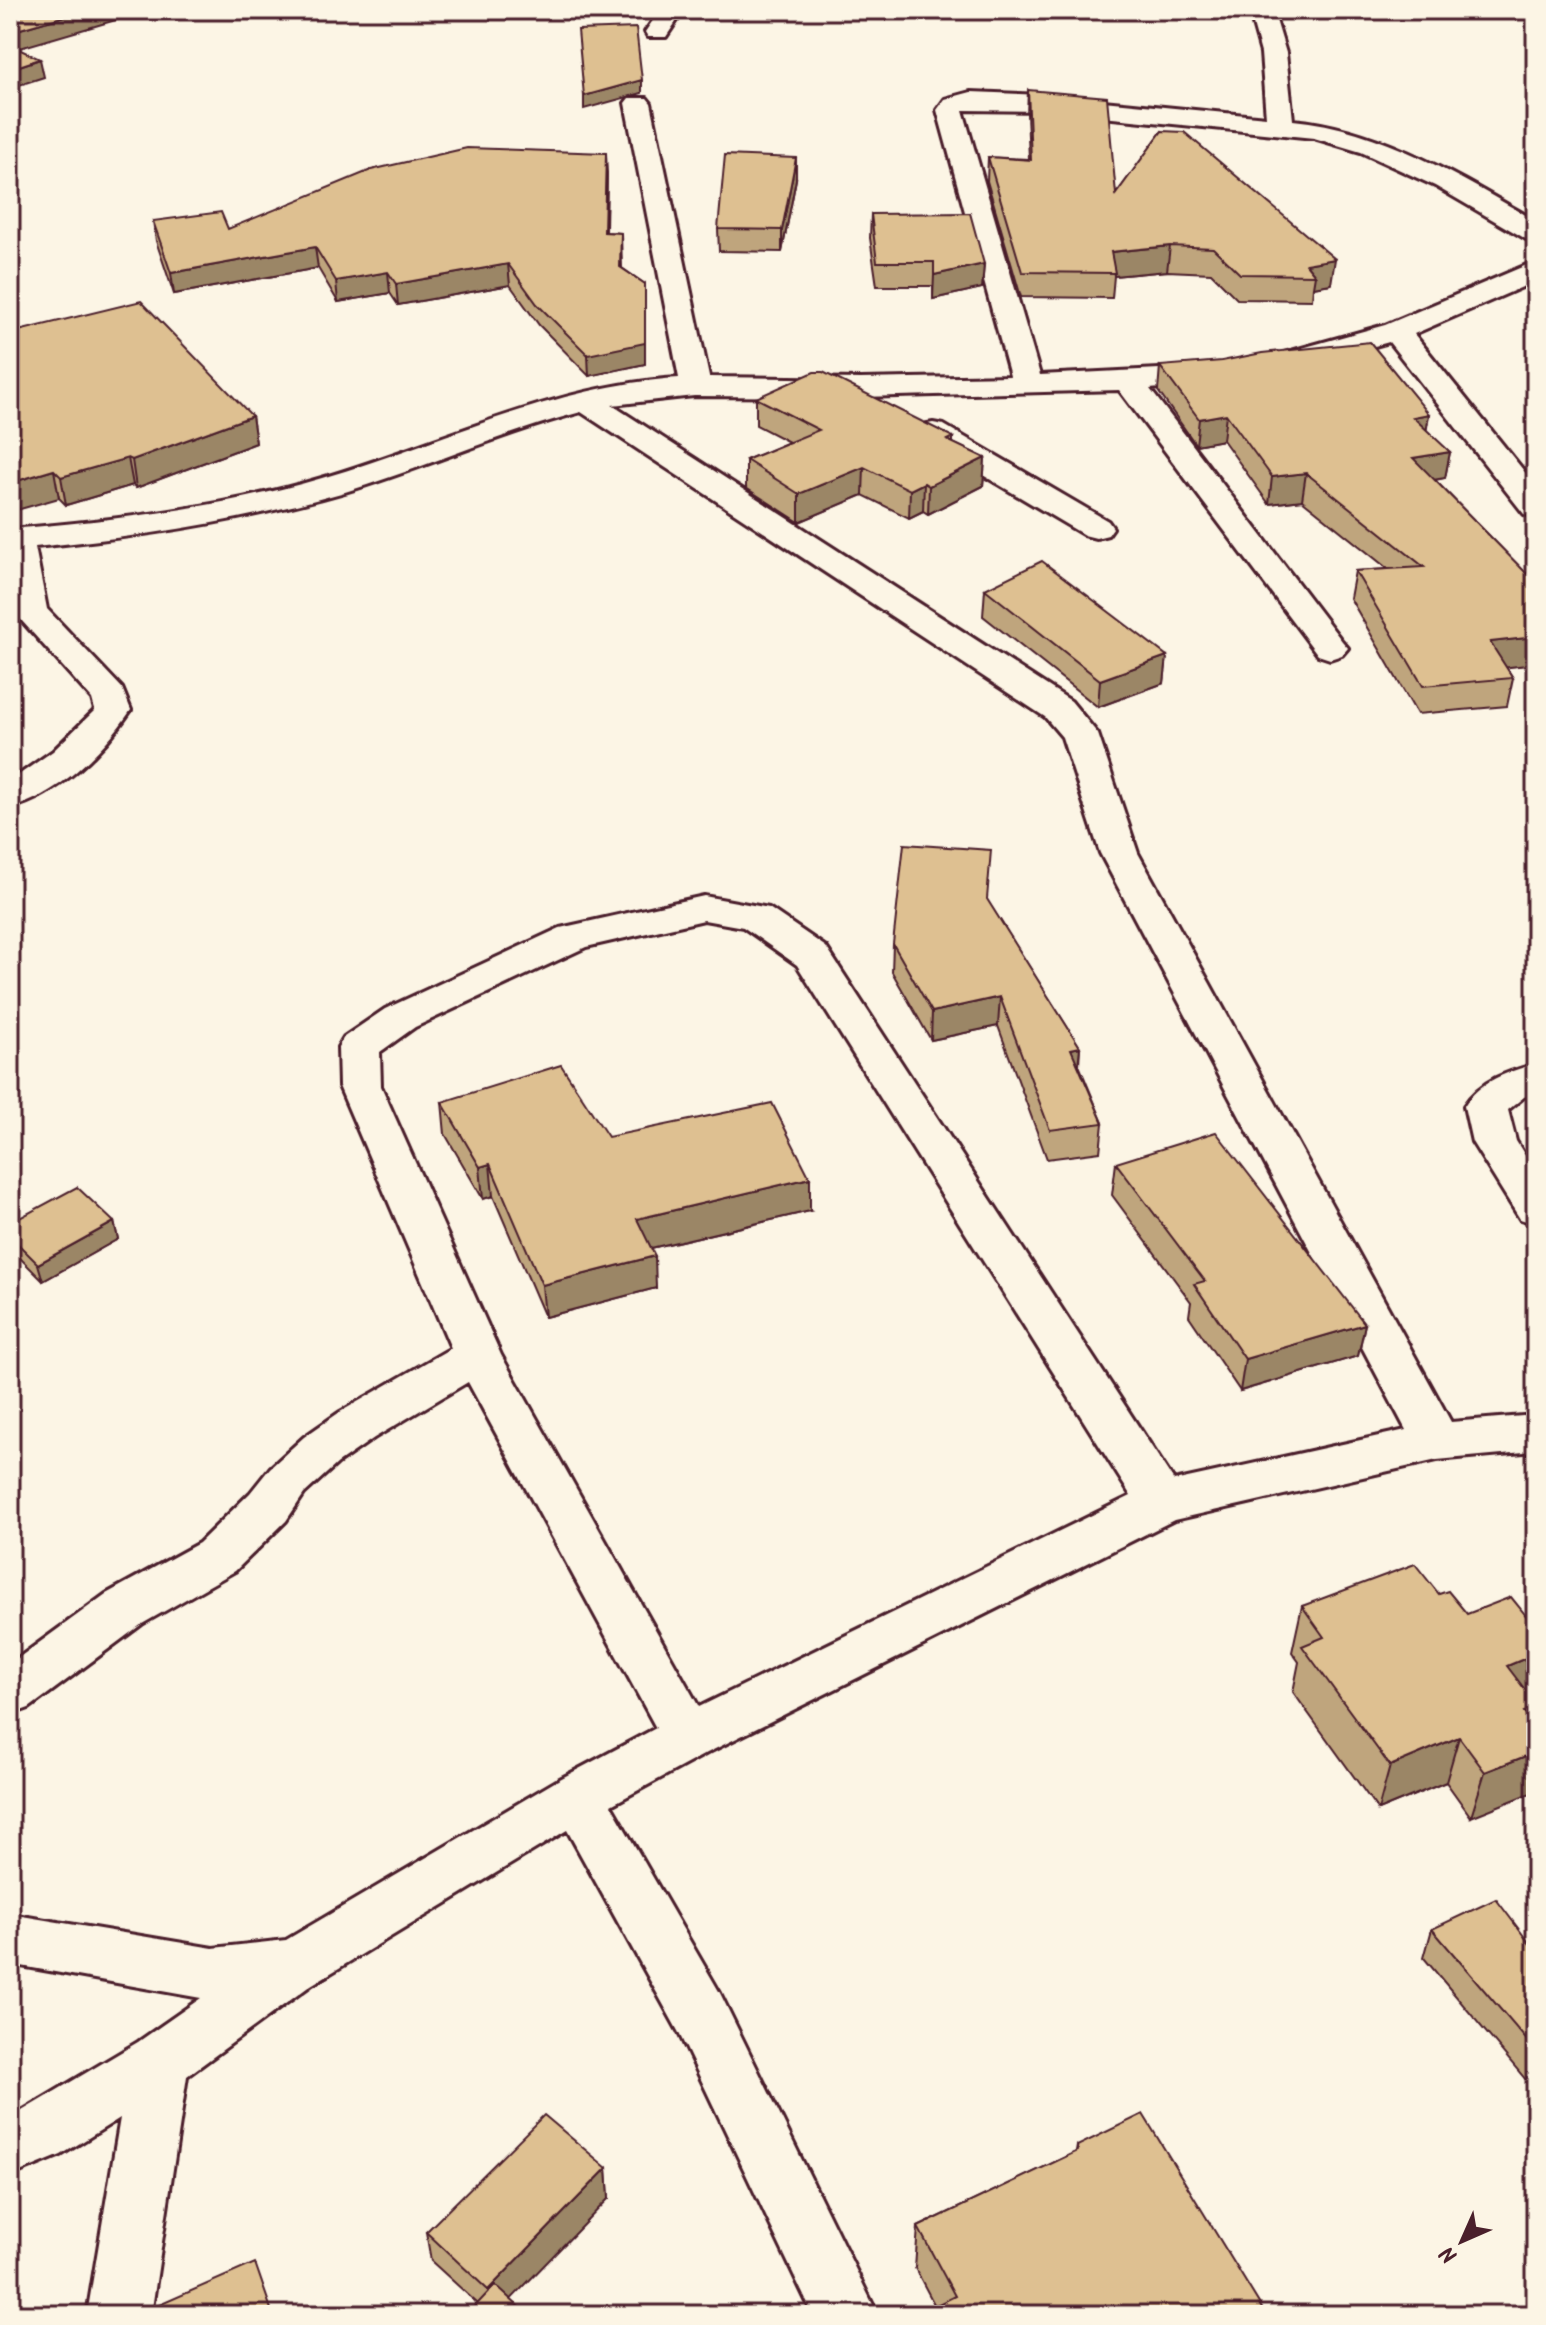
<svg xmlns="http://www.w3.org/2000/svg" width="1546" height="2325" font-family="Kalam,sans-serif">
	<style>
		.lines { fill: none; stroke-linecap: round; stroke-linejoin: round }
		.minor-casing { stroke: #4a1f2b; stroke-width: 6 }
		.minor { fill: #fcf5e5; fill-rule: evenodd }
		.wall { fill: #bfa57d; stroke: #4a1f2b; stroke-width: 2 }
		.shaded-wall { fill: #9b8666; stroke: #4a1f2b; stroke-width: 2 }
		.building { fill: #dec091; stroke: #4a1f2b; stroke-width: 2 }
	</style>
	<rect width="100%" height="100%" fill="#fcf5e5"/>
	<filter id="ink" filterUnits="userSpaceOnUse"><feTurbulence type="fractalNoise" baseFrequency=".0125" numOctaves="2"/><feDisplacementMap in="SourceGraphic" scale="16" xChannelSelector="R" yChannelSelector="G"/><feConvolveMatrix kernelMatrix="1 2 1 2 8 2 1 2 1" color-interpolation-filters="sRGB"/></filter>
	<g filter="url(#ink)">
		<g class="lines">
			<!-- minor casing -->
			<g class="minor-casing">
				<g id="minor">
					<polygon points="656,10 680,10 680,16 666,37 648,37 645,32 656,16"/>
					<path d="M1249,10H1273L1286,53L1293,120C1381,128 1461,178 1536,221V241L1526,239L1435,186L1361,152L1314,138L1042,111L963,110L1040,375L1219,366L1230,369L1234,375L1230,381L1150,389L1342,641L1348,648L1342,655L1330,659L1318,655L1119,390L861,397L694,396L612,405L1071,701L1098,734L1138,853L1451,1422L1536,1415V1451L1437,1460L1174,1520L707,1753L611,1805L720,1993L878,2315H813L678,2031L567,1830L311,1985L187,2076L151,2315H87L120,2118L61,2155L10,2176V2118L138,2042L201,1998L10,1964V1914L213,1948L286,1940L558,1780L656,1728L468,1382L374,1438L338,1463L304,1494L286,1521L235,1571L142,1624L29,1708L10,1715V1664L106,1594L199,1543L250,1493L270,1468L304,1437L340,1412L451,1348L339,1086L338,1047L344,1037L385,1009L560,928L704,896L769,908L826,947L1174,1481L1406,1430L1100,853L1062,737L1045,717L581,412C501,433 425,468 345,492C244,521 140,537 35,547L47,609L122,688L131,710C104,750 58,796 10,808V781L53,751L95,710L92,699L13,611L10,529C115,520 221,508 322,478C441,443 554,385 679,378L625,103L629,98H647L651,103L709,377L861,379L1010,376L937,110L945,99L971,92L1042,95L1266,117L1261,53ZM704,920L743,927L797,965L1131,1496L699,1707L501,1355L381,1086L380,1052L415,1027L586,947Z"/>
					<polygon points="1536,261 1536,281 1414,334 1536,486 1536,517 1524,514 1389,342 1295,368 1284,365 1280,359 1284,353 1385,325"/>
					<polygon points="933,423 944,425 1108,521 1113,528 1108,535 1096,538 1084,535 922,439 917,432 922,425"/>
					<path d="M1536,1064V1093L1524,1097L1508,1110L1516,1141L1536,1173V1224L1520,1219L1472,1142L1464,1106C1481,1080 1507,1072 1536,1064Z"/>
				</g>
			</g>
			<!-- minor -->
			<use href="#minor" class="minor"/>
		</g>
		<!-- wall -->
		<g class="wall">
			<polygon points="1028,90 1116,194 1162,131 1331,284 1313,287 1312,300 1237,299 1211,273 1167,271 1114,276 1112,298 1021,297 987,181 988,157 1029,159 1027,114"/>
			<polygon points="607,173 606,232 621,233 622,268 645,284 645,364 589,376 539,325 510,285 398,305 390,293 338,302 318,268 174,294 156,241 153,221 228,229"/>
			<polygon points="796,179 782,252 719,251 718,229"/>
			<polygon points="871,214 984,264 982,288 933,299 933,286 877,286 870,238"/>
			<polygon points="10,333 252,416 256,443 136,488 133,485 66,505 59,498"/>
			<polygon points="1160,366 1429,414 1426,430 1450,452 1445,478 1435,480 1528,575 1536,574 1536,664 1506,667 1513,678 1507,706 1417,714 1350,598 1355,571 1388,569 1302,500 1269,504 1223,440 1196,445 1158,391"/>
			<polygon points="756,398 953,437 953,443 985,458 983,486 928,514 923,511 909,518 863,495 799,522 746,488 746,460 789,442 756,425"/>
			<polygon points="985,589 1167,656 1164,683 1098,707 983,616"/>
			<polygon points="987,900 1080,1047 1079,1065 1103,1123 1100,1152 1047,1159 998,1026 931,1040 892,972 893,944"/>
			<polygon points="442,1102 608,1137 810,1211 651,1248 656,1288 545,1317 493,1196 483,1199 445,1134"/>
			<polygon points="1116,1163 1365,1324 1358,1356 1240,1391 1189,1316 1191,1302 1112,1195"/>
			<polygon points="114,1222 118,1239 43,1281 10,1248 10,1223"/>
			<polygon points="1439,1594 1467,1614 1536,1694 1530,1696 1536,1704 1536,1714 1533,1723 1471,1817 1446,1782 1378,1810 1293,1692 1299,1662 1292,1652 1302,1606"/>
			<polygon points="1432,1929 1536,1952 1536,2092 1424,1958"/>
			<polygon points="1077,2146 1266,2315 935,2306 915,2268 918,2227 1076,2152"/>
			<polygon points="607,2168 609,2198 478,2304 431,2261 426,2232"/>
		</g>
		<!-- shaded-wall -->
		<g class="shaded-wall">
			<polygon points="86,10 150,10 10,51 10,32"/>
			<polygon points="40,59 44,77 10,88 10,69"/>
			<polygon points="642,80 642,93 584,109 584,96"/>
			<polygon points="606,153 607,173 605,253 604,232"/>
			<polygon points="796,158 796,179 782,252 782,230"/>
			<polygon points="1170,246 1167,271 1114,276 1111,252"/>
			<polygon points="315,247 318,268 174,294 171,273"/>
			<polygon points="1335,259 1331,284 1313,287 1315,275 1306,264"/>
			<polygon points="508,264 510,285 398,305 396,284"/>
			<polygon points="984,264 982,288 933,299 934,275"/>
			<polygon points="388,272 390,293 338,302 336,281"/>
			<polygon points="645,284 645,364 589,376 588,355"/>
			<polygon points="1226,414 1223,440 1196,445 1199,419"/>
			<polygon points="1429,414 1425,440 1413,417"/>
			<polygon points="252,416 256,443 136,488 132,460"/>
			<polygon points="1450,452 1445,478 1409,484 1413,458"/>
			<polygon points="128,458 133,485 66,505 61,477"/>
			<polygon points="985,458 983,486 928,514 929,486"/>
			<polygon points="864,467 863,495 799,522 799,494"/>
			<polygon points="54,470 59,498 10,512 10,483"/>
			<polygon points="1306,473 1302,500 1269,504 1272,477"/>
			<polygon points="924,483 923,511 909,518 910,490"/>
			<polygon points="1536,637 1536,664 1484,670 1490,642"/>
			<polygon points="1167,656 1164,683 1098,707 1100,680"/>
			<polygon points="1000,997 998,1026 931,1040 932,1012"/>
			<polygon points="1080,1047 1077,1076 1071,1049"/>
			<polygon points="490,1164 493,1196 483,1199 480,1167"/>
			<polygon points="810,1178 810,1211 638,1251 637,1219"/>
			<polygon points="114,1222 118,1239 43,1281 38,1264"/>
			<polygon points="655,1256 656,1288 545,1317 542,1285"/>
			<polygon points="1365,1324 1358,1356 1240,1391 1245,1359"/>
			<polygon points="1536,1654 1536,1694 1493,1711 1507,1666"/>
			<polygon points="1536,1708 1536,1714 1524,1752 1524,1712"/>
			<polygon points="1459,1737 1446,1782 1378,1810 1390,1766"/>
			<polygon points="1536,1752 1536,1791 1471,1817 1485,1772"/>
			<polygon points="607,2168 609,2198 496,2315 492,2315 488,2290"/>
		</g>
		<!-- building -->
		<g class="building">
			<polygon points="10,10 86,10 10,32"/>
			<polygon points="636,28 642,80 584,96 578,30"/>
			<polygon points="10,45 40,59 10,69"/>
			<polygon points="1028,90 1107,97 1116,194 1162,131 1184,132 1335,259 1306,264 1315,275 1240,274 1213,248 1170,246 1111,252 1115,273 1022,272 988,157 1031,160"/>
			<polygon points="467,148 606,153 604,232 621,233 620,267 645,284 645,343 588,355 537,304 508,264 396,284 388,272 336,281 315,247 171,273 153,221 221,212 228,229 371,170"/>
			<polygon points="725,155 796,158 782,230 718,229"/>
			<polygon points="970,213 984,264 934,275 934,262 877,262 871,214"/>
			<polygon points="141,301 252,416 132,460 128,458 61,477 54,470 10,483 10,333"/>
			<polygon points="1370,342 1429,414 1413,417 1450,452 1413,458 1528,575 1536,574 1536,637 1490,642 1513,678 1423,686 1355,571 1424,567 1306,473 1272,477 1226,414 1199,419 1160,366 1222,361 1262,353"/>
			<polygon points="814,372 823,372 953,437 947,440 985,458 929,486 924,483 910,490 864,467 799,494 746,460 819,430 756,398"/>
			<polygon points="1042,561 1167,656 1100,680 985,589"/>
			<polygon points="904,844 991,850 987,899 1080,1047 1071,1049 1103,1123 1050,1130 1000,997 932,1012 893,944"/>
			<polygon points="561,1065 608,1137 772,1103 810,1178 637,1219 655,1256 542,1285 490,1164 480,1167 442,1102"/>
			<polygon points="1216,1132 1365,1324 1245,1359 1194,1284 1205,1281 1116,1163"/>
			<polygon points="77,1187 114,1222 38,1264 10,1236 10,1223"/>
			<polygon points="1415,1564 1439,1594 1448,1591 1467,1614 1511,1597 1536,1628 1536,1654 1507,1666 1536,1704 1536,1708 1524,1712 1536,1727 1536,1752 1485,1772 1459,1737 1390,1766 1302,1646 1324,1637 1302,1606"/>
			<polygon points="1496,1899 1536,1952 1536,2051 1432,1929"/>
			<polygon points="1143,2114 1266,2315 916,2315 955,2296 918,2227 1078,2151 1077,2146"/>
			<polygon points="544,2115 607,2168 488,2290 426,2232"/>
			<polygon points="255,2263 273,2315 152,2315 150,2309"/>
			<polygon points="495,2285 528,2315 467,2315"/>
		</g>
	</g>
	<!-- margin -->
	<rect width="1546" height="2325" fill="none" stroke="#fcf5e5" stroke-width="40"/>
	<rect x="20" y="20" width="1506" height="2285" fill="none" stroke="#4a1f2b" stroke-width="3" filter="url(#ink)"/>
	<!-- north arrow -->
	<g transform="translate(1462 2241) rotate(225)" stroke="#fcf5e5" stroke-width="6" paint-order="stroke">
	<path d="M0-6L14 30L0 20L-14 30Z" fill="#4a1f2b"/>
	<text y="-12" font-size="22" font-weight="bold" text-anchor="middle" fill="#4a1f2b">N</text>
	</g>
</svg>
